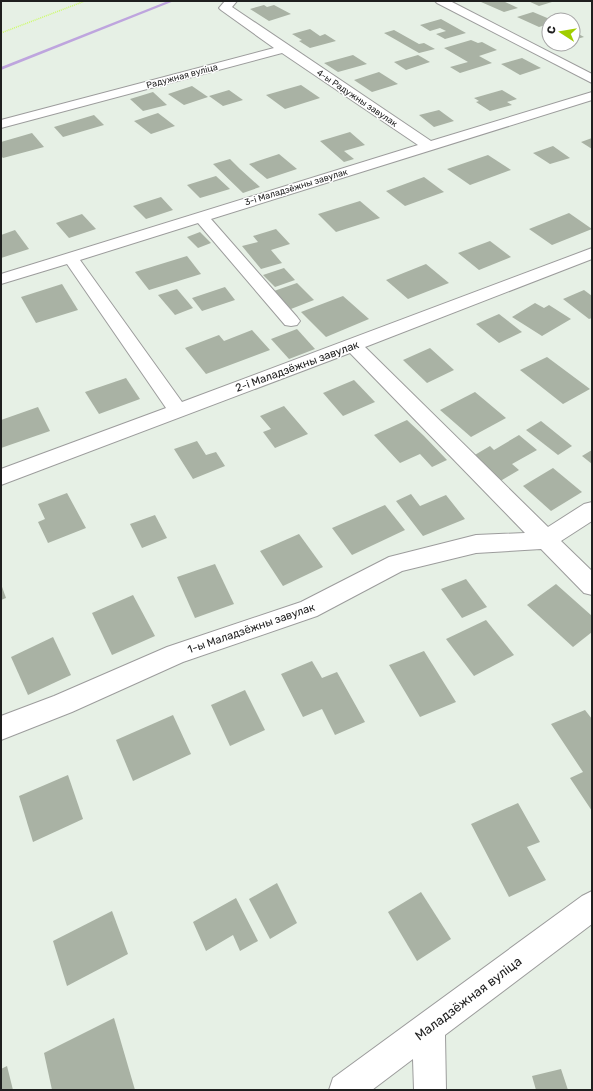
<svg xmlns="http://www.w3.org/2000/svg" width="593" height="1091" font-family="Rubik,sans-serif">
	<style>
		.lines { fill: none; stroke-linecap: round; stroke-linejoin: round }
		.stream { fill: #bea5de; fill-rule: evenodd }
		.building { fill: #a9b2a4 }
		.minor-casing { stroke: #9c9c9c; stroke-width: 2 }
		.path { stroke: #cdfb6b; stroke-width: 1.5; stroke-dasharray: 1 1; stroke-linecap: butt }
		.minor { fill: #fff; fill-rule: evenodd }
		.labels { text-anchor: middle; stroke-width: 3; stroke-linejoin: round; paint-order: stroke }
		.far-street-label { font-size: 9px; fill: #1f1f1f; stroke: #fff }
		.street-label { font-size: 11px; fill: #1f1f1f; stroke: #fff }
		.near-street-label { font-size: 13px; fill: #1f1f1f; stroke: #fff }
	</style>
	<rect width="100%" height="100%" fill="#e6f0e5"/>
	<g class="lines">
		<!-- stream -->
		<polygon class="stream" points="168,1 174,1 1,70 1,67"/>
	</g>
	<!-- building -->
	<g class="building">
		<polygon points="484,1 503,1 518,8 504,12 481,2"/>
		<polygon points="528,1 550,1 552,2 539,6"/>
		<polygon points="264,5 267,7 274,5 291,14 269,21 250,9"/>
		<polygon points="533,12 552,20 549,20 549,24 539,27 517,17"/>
		<polygon points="441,19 466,33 445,39 436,34 446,31 440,28 430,31 420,25"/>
		<polygon points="310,29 320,36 325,34 336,41 310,48 299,41 302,40 292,34"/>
		<polygon points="394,30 419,44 424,43 435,49 419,53 384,33"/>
		<polygon points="573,31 584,37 573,40"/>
		<polygon points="471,40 478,43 482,42 497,50 479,56 492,63 460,73 450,67 468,62 444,48"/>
		<polygon points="353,55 367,64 338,72 324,63"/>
		<polygon points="418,55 430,62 406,70 394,62"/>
		<polygon points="522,58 541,68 520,75 501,64"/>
		<polygon points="379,72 398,84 372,92 354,80"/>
		<polygon points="301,85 320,98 285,109 266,95"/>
		<polygon points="192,86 208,97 184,105 168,94"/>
		<polygon points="229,90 243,100 223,106 209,96"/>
		<polygon points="502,90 517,99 507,102 512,105 490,111 476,102 479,101 474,98"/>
		<polygon points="153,92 167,105 143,111 130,99"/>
		<polygon points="439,110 454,121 434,127 419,115"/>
		<polygon points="158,113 175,126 151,134 134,121"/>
		<polygon points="94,115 104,125 63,137 54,127"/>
		<polygon points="350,132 365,145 344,151 354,159 344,162 320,141"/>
		<polygon points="32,133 44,147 3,158 1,156 1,142"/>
		<polygon points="592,138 592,149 581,142"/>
		<polygon points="553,146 570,158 550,164 533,153"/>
		<polygon points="279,154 297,169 267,179 249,164"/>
		<polygon points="488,155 511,170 470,185 447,169"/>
		<polygon points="230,159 240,169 260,187 243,193 213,164"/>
		<polygon points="216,176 230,189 200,198 187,185"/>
		<polygon points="424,177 444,192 405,206 386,191"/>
		<polygon points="161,197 173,210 146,219 133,206"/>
		<polygon points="360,201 380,218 336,232 318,214"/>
		<polygon points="569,213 592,229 552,245 529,229"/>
		<polygon points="82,214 96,229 69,238 56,223"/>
		<polygon points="276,229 290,244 271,250 282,263 261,269 242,246 258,242 253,236"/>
		<polygon points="15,230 29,249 1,258 1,235"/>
		<polygon points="200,232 211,243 198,248 187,237"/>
		<polygon points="490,241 511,257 479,270 458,253"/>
		<polygon points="187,256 201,274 149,290 135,272"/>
		<polygon points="426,264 449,283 408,299 386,280"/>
		<polygon points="284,268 295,280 275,287 263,275"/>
		<polygon points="297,283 314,300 291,309 274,291"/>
		<polygon points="62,284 78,310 36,323 21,297"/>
		<polygon points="225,287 235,300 202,311 192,298"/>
		<polygon points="177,289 193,308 175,315 158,295"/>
		<polygon points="584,290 592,296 592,318 589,319 563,299"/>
		<polygon points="343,296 369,319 326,337 301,312"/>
		<polygon points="535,303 544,308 549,305 571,319 542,336 512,317"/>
		<polygon points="499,314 522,332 499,343 476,324"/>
		<polygon points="297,329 315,349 289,359 271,339"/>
		<polygon points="252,330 270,350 206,374 185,348 219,335 224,341"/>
		<polygon points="430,348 454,370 427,383 403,360"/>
		<polygon points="547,357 590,389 563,404 520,370"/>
		<polygon points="126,378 140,399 99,414 85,392"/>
		<polygon points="354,380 375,402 343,416 323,393"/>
		<polygon points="475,392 506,418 471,437 440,410"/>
		<polygon points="284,406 308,434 275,448 263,432 271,429 260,416"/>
		<polygon points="38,407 50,431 1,448 1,420"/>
		<polygon points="407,420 424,436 447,460 432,467 420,454 400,463 374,435"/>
		<polygon points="541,421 572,446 558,455 526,430"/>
		<polygon points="519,435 537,450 512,464 519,470 497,483 468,459 490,446 494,450"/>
		<polygon points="197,441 206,455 216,452 225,466 193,479 174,449"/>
		<polygon points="592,450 592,464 582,456"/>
		<polygon points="553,468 582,492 551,511 523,486"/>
		<polygon points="67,493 86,528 48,543 38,522 45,519 38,504"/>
		<polygon points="411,494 420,506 446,495 465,519 423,536 396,501"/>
		<polygon points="385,505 405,530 352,555 332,528"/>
		<polygon points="155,515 167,538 142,548 130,524"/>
		<polygon points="299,534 323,567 283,586 260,551"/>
		<polygon points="215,564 234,604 195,618 177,577"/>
		<polygon points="466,579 487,607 462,618 441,589"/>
		<polygon points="1,584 6,598 1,600"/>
		<polygon points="556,584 592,616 592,632 573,647 527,605"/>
		<polygon points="133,595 155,636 112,655 92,613"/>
		<polygon points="486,620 514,655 474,676 446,639"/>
		<polygon points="53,637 71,675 28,695 11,657"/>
		<polygon points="424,651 456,702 420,717 389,665"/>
		<polygon points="312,661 322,678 337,672 365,722 335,735 322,709 303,717 281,674"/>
		<polygon points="245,690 265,730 230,746 211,705"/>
		<polygon points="585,710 592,719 592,811 570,778 583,772 551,724"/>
		<polygon points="173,715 191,754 133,781 116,740"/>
		<polygon points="68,775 83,819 33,842 19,796"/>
		<polygon points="518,803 540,842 527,847 546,880 509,897 471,824"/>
		<polygon points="277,883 297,923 270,939 249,899"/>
		<polygon points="421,892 451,939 417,961 388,912"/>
		<polygon points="236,898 258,941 240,951 233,935 206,951 193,922"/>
		<polygon points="112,911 128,954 67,986 53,941"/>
		<polygon points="114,1018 135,1090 52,1090 44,1053"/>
		<polygon points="7,1066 13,1090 1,1090 1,1069"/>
		<polygon points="561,1069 568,1090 536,1090 532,1076"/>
	</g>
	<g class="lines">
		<!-- minor casing -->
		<g class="minor-casing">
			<g id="minor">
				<polygon points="225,1 237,1 232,7 431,141 592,92 592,100 211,219 297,317 300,321 297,325 291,326 285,325 198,223 80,260 182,402 592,248 592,259 365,347 548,527 584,504 592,502 592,521 561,541 592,571 592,595 584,593 541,549 476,553 402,571 317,616 183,662 72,712 1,740 1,716 54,696 167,647 301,602 389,557 476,535 525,533 350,353 1,485 1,469 166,408 67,264 1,284 1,274 418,145 282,53 1,128 1,120 274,48 221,10 219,8"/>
				<polygon points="435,1 450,1 592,74 592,83 437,3"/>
				<polygon points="592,891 592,924 445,1035 446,1090 414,1090 413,1059 372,1090 329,1090 333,1078 582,896"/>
			</g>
		</g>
		<!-- path -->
		<polyline class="path" points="1,33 85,1"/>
		<!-- minor -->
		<use href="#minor" class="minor"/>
	</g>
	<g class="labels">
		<!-- far-street labels -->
		<g class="far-street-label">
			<text transform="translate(182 76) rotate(-15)" y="3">Радужная вуліца</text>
			<text transform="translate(357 98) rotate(34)" y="3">4-ы Радужны завулак</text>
			<text transform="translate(296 187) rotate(-17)" y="3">3-і Маладзёжны завулак</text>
		</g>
		<!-- street labels -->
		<g class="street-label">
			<text transform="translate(297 366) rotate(-20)" y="4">2-і Маладзёжны завулак</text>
			<text transform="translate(251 628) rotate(-19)" y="4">1-ы Маладзёжны завулак</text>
		</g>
		<!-- near-street labels -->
		<g class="near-street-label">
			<text transform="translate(468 998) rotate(-37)" y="5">Маладзёжная вуліца</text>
		</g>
	</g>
	<!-- border -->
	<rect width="593" height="1091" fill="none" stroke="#1f1f1f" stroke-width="4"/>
	<!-- north arrow -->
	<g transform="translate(561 32) rotate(282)"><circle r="19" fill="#ffffff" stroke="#a5a5a5"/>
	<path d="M0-3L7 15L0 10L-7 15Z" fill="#a1ce00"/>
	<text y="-6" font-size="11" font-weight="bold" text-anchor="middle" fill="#1f1f1f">С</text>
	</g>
</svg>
